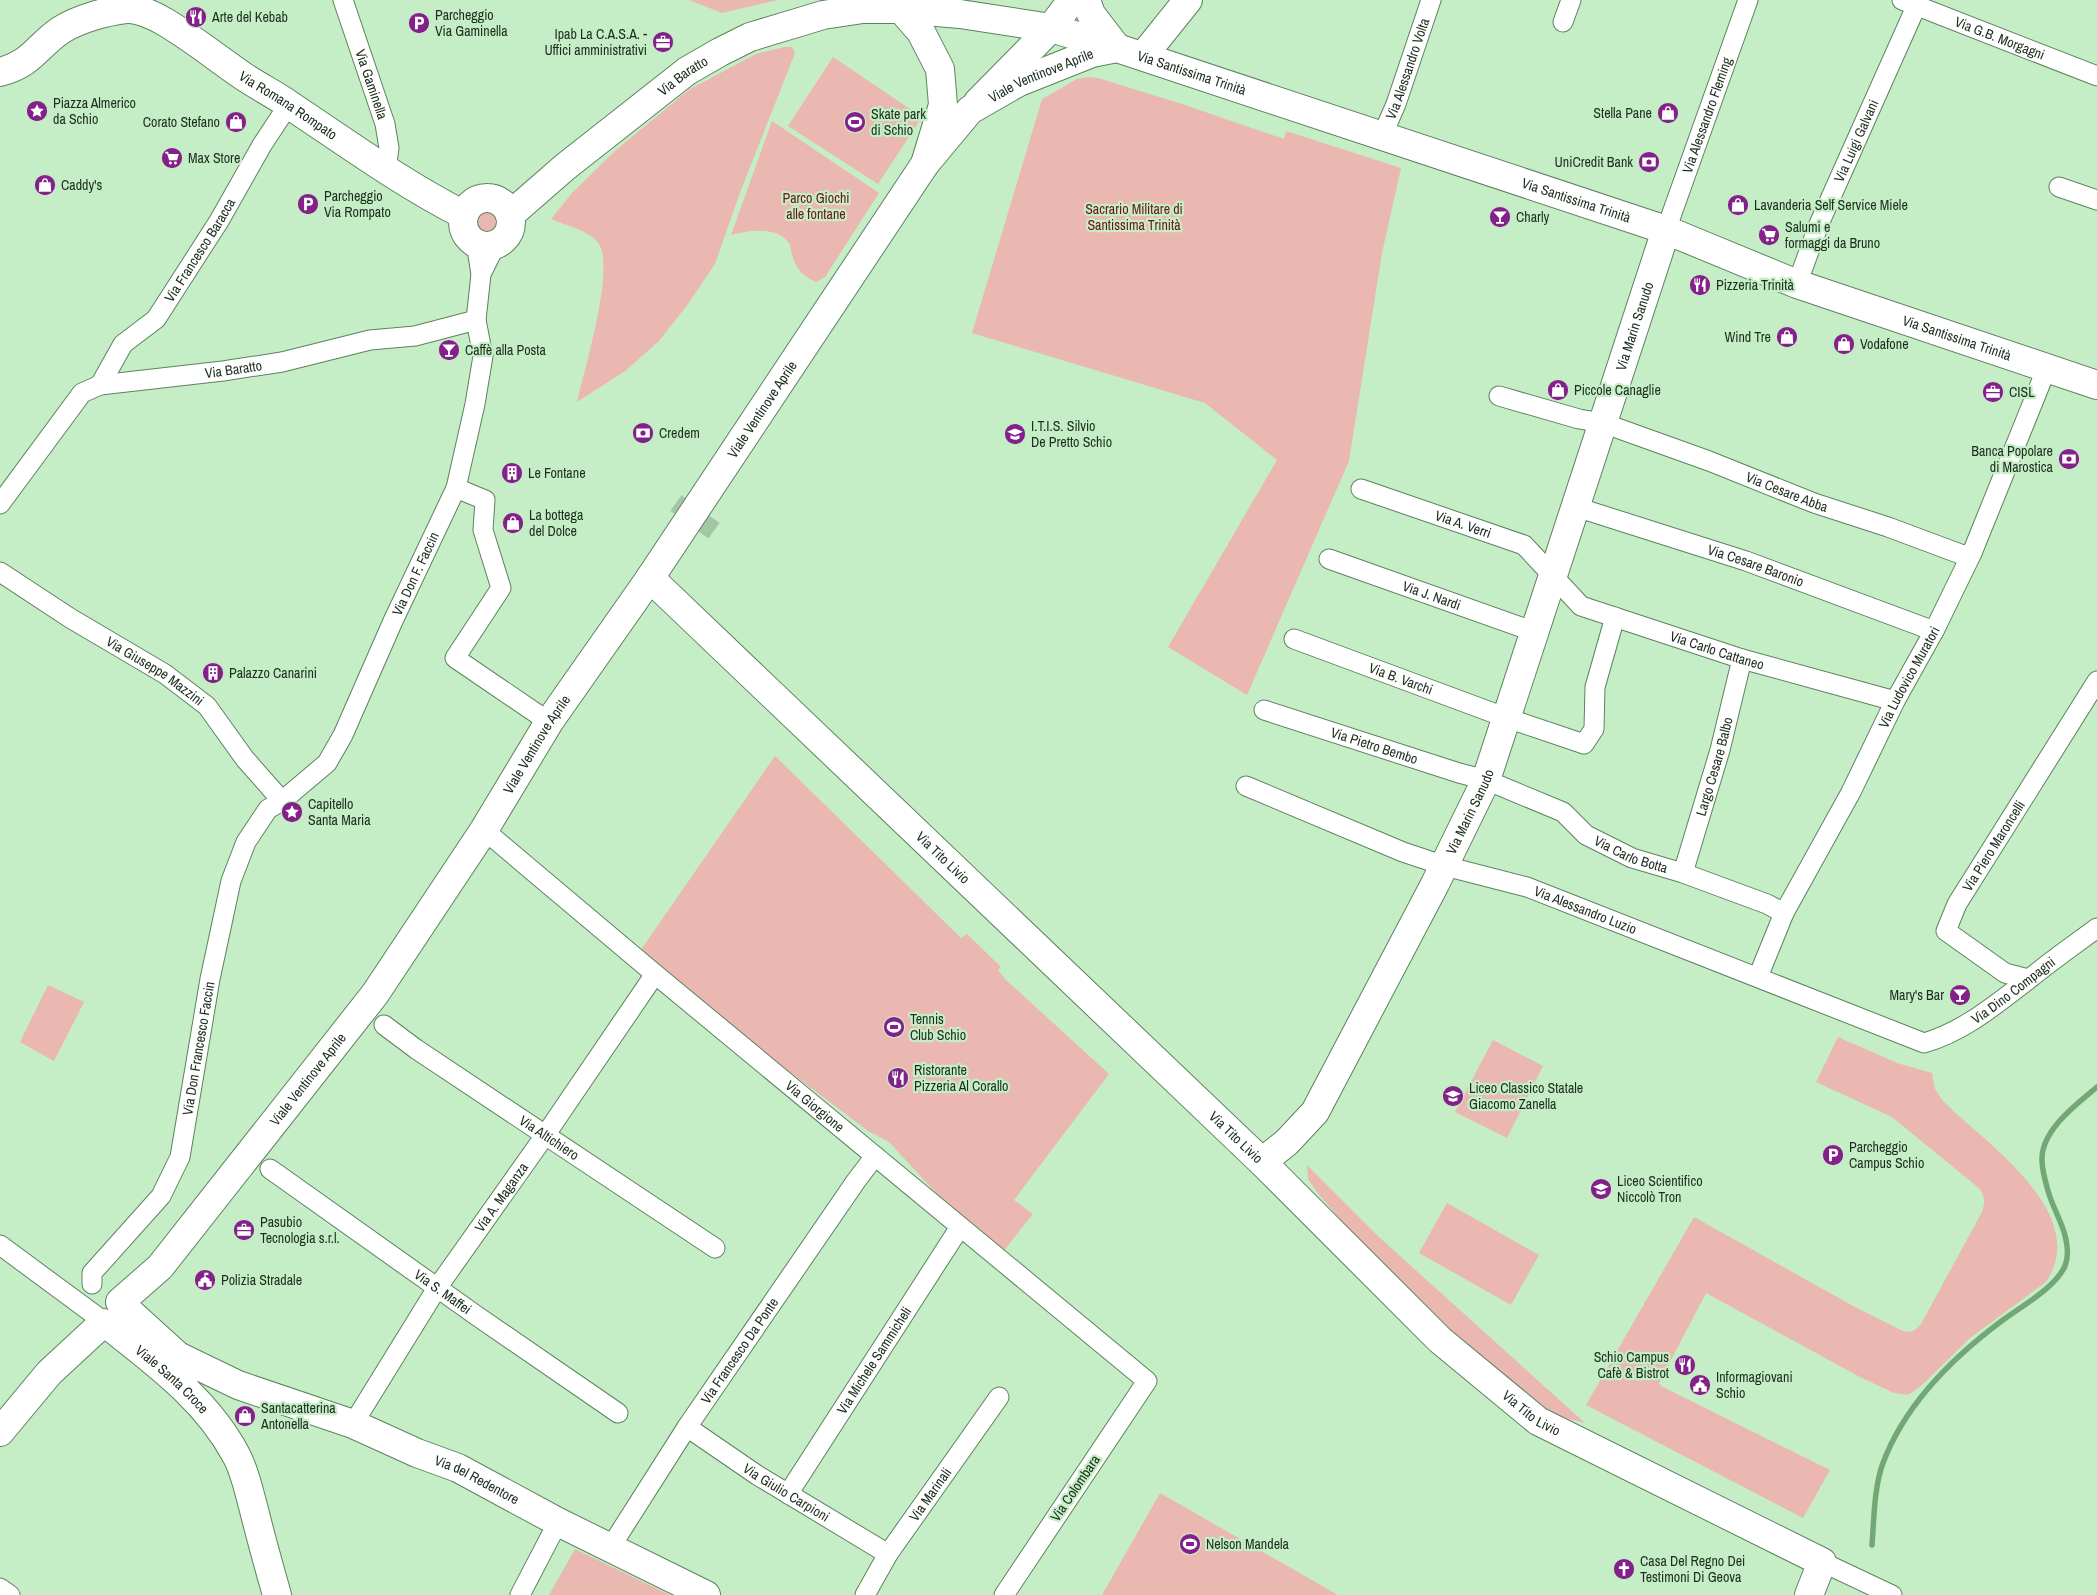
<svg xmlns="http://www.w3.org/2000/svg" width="2097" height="1595" font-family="'Archivo Narrow',sans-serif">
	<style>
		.green { fill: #eab7b1 }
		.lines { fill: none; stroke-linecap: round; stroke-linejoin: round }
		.stream { stroke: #72a875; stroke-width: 5.5 }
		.street-tunnel { stroke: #a3c7a4; stroke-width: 19; stroke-dasharray: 19 9; stroke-linecap: butt }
		.street-casing { stroke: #5d825f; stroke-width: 21 }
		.secondary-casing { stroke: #5d825f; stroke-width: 30 }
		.primary-casing { stroke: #5d825f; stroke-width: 30 }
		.street { stroke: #fff; stroke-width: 19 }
		.secondary { stroke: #fff; stroke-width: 28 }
		.primary { stroke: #fff; stroke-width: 28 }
		.labels { text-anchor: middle; stroke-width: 4.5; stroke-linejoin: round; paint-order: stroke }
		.poi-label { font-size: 14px; fill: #1d2d1e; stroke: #c5eec6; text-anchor: start }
		.street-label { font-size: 14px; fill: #1d2d1e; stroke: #c5eec6 }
		.park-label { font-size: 14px; fill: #6d1415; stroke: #c5eec6 }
	</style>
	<rect width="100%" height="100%" fill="#c5eec6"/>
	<!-- green -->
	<g class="green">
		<polygon points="689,0 778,0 722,13"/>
		<path d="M784,47H792L795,53L741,190L715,264L688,304L659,341L625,371L577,402C584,371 615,269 599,244C590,230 566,226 551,219L573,192L616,150L690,89L756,54Z"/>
		<polygon points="833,57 922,117 878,184 788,126"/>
		<polygon points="1087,77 1098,78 1179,103 1284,139 1286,131 1401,168 1382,253 1349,461 1247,695 1168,647 1277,460 1205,403 972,333 1042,99 1077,79"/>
		<path d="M772,121L879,193L825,277L816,282C803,276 795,269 792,254C791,251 791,246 789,243C777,226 748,230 731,235Z"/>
		<circle cx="487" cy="222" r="16"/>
		<polygon points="775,756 961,938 967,934 1001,967 998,970 1005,979 1109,1074 1014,1200 1033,1214 997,1259 889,1142 868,1131 646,963 638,954"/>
		<polygon points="48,985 84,1002 54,1061 20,1042"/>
		<path d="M1838,1037L1897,1063L1932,1073L1935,1089L1943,1101C1985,1143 2092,1213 2046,1282L1970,1338L1921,1386L1908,1395L1894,1393L1860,1377L1706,1293L1659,1383L1661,1386L1830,1470L1803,1518L1586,1405L1694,1217L1855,1307L1903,1331C1911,1333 1915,1331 1921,1324L1982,1212C1985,1203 1985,1197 1980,1189L1892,1117L1816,1082Z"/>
		<polygon points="1493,1040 1543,1066 1507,1138 1455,1112"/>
		<polygon points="1307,1165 1379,1237 1585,1423 1561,1417 1533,1402 1475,1358 1366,1248 1319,1195 1308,1179"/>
		<polygon points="1447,1203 1539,1255 1511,1305 1419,1253"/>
		<polygon points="1160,1493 1338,1595 1102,1595"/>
		<polygon points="575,1549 670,1595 549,1595"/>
	</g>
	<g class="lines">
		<!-- stream -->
		<path class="stream" d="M1872,1545C1874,1520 1874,1487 1883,1463C1905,1404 1953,1357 2003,1320C2022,1306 2055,1288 2065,1266C2069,1256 2067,1242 2064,1232C2060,1219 2053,1207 2049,1194C2046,1184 2042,1170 2042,1160C2041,1130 2077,1104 2097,1087"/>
		<!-- street-tunnel -->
		<polyline class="street-tunnel" points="676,503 717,533"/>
		<!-- street casing -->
		<g class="street-casing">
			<g id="street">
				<path id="s1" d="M343,0L385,124L389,148L386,170"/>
				<path id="s2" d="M1902,0L2097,76"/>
				<polyline points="1563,22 1571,0"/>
				<path id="s3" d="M1382,136L1396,104L1431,0"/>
				<polyline points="2059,187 2097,200"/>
				<path id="s4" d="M1666,230L1748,0"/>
				<polyline points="481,274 496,244"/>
				<path id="s5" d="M1797,284L1819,224L1919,0"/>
				<path id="s6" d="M100,385L123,344L156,319L219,221L262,145L289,104"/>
				<path id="s7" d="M1499,396L1579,419L1603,423L1709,461L1814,503L1888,527L1963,555L1972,553"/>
				<polyline points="456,488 485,500 483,530 501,588 455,658 549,722"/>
				<path id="s8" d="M1361,489L1524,545L1581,606L1742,659L1895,701"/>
				<path id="s9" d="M0,504L82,393L100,385L223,371L282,362L370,340L415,336L476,320"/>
				<path id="s10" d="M1576,507L1746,561L1934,631"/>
				<path id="s11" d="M1329,559L1535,632"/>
				<path id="s12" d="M0,572L70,618L165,674L207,706L245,759L282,801"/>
				<path id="s13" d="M1294,639L1507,718L1584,744L1594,729L1595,687L1615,617"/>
				<path id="s14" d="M1264,710L1459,773L1486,780L1563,812L1586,835L1632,858L1683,873L1767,904L1784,913"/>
				<path id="s15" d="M1246,786L1403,852L1445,866L1527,887L1924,1043C1965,1031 1996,1004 2029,979C2051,961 2074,945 2097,928"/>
				<path id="s16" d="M484,830L655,974L1147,1381L1004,1595"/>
				<path id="s17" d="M1683,873L1720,750L1742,659"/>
				<path id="s18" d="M1758,977L1784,913L1851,792L1895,701L1934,631L1972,553L2046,370"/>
				<path id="s19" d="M2028,979L2005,973L1946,931L1957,904L2097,681"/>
				<path id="s20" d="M384,1025L416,1049L715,1248"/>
				<path id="s21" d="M270,1169L477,1316L618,1413"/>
				<polyline points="0,1245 99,1318"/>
				<path id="s22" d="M92,1284V1273L161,1196L180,1157L210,979L231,881L246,842L268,809L282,801L327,763L343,735L393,621L456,488L475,404L483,356L476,320L481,274L476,243"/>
				<path id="s23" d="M353,1424L437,1288L546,1134L655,974"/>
				<path id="s24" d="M687,1427L757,1475L888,1554"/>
				<path id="s25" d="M788,1494L960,1227"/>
				<path id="s26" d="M610,1548L687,1427L856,1181L875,1156"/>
				<polyline points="1822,1562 1892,1595"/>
				<polyline points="0,1588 10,1595"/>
				<polyline points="520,1595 558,1522"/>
				<path id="s27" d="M865,1595L888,1554L999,1397"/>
			</g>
		</g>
		<!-- secondary casing -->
		<g class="secondary-casing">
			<g id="secondary">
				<polyline points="1086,0 1091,14 1117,48"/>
				<polyline points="897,2 901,9 921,32 940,69 943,105 925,164"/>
				<polyline points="1143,56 1188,0"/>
				<path id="s28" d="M0,72C32,64 37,46 61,30C78,19 107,11 126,9C138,8 155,16 165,22C192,38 217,58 243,76C259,87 276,95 291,106C348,144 403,184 464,215"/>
				<polyline points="978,102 1051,28 1072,0"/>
				<circle cx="487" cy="222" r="24"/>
				<path id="s29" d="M510,215L565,167L687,71L720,52L750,37L823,15L863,9H901L960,14L1051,28L1117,48"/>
				<path id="s30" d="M650,578L1262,1162L1440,1340L1538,1421L1822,1562L1809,1595"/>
				<path id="s31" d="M1262,1162L1287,1142L1315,1112L1435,884L1486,780L1666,230"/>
				<polyline points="124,1307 178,1356 188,1371"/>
				<path id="s32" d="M108,1325C156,1363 207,1400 236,1455C245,1471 249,1492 254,1510C261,1538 269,1567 277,1595"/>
				<path id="s33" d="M178,1356L238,1385L353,1424L417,1453L458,1468L558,1522L706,1595"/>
			</g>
		</g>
		<!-- primary casing -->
		<g class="primary-casing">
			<g id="primary">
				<path id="s34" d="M120,1302L160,1267L375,994L484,830L549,722L650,578L925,164L970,110L1019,82L1092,53L1117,48L1666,230L1797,284L2097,385"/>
				<polyline points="0,1432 49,1373 103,1323"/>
			</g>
		</g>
		<!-- street -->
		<use href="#street" class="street"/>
		<!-- secondary -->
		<use href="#secondary" class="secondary"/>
		<!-- primary -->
		<use href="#primary" class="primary"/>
	</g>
	<!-- icons -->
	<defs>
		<g id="restaurant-disc" transform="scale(1.125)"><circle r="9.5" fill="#84208a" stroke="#c5eec6"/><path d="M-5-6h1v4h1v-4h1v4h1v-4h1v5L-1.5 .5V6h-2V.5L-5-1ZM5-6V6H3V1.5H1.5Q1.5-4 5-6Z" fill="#fff"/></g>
		<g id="parking-disc" transform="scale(1.125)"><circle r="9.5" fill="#84208a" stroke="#c5eec6"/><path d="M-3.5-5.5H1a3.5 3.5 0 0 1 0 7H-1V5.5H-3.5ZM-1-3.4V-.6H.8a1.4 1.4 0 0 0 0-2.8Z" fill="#fff"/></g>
		<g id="office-disc" transform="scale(1.125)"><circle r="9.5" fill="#84208a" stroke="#c5eec6"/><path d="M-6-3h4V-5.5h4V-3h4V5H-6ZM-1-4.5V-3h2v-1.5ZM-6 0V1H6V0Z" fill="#fff"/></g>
		<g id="sight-disc" transform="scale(1.125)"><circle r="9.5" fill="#84208a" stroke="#c5eec6"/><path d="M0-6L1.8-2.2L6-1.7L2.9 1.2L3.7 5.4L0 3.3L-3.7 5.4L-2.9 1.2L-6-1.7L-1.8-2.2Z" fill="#fff"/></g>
		<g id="shop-disc" transform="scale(1.125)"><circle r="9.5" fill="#84208a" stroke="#c5eec6"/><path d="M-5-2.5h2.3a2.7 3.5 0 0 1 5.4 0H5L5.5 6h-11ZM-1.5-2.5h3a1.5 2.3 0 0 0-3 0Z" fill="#fff"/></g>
		<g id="stadium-disc" transform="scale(1.125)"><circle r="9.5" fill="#84208a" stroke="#c5eec6"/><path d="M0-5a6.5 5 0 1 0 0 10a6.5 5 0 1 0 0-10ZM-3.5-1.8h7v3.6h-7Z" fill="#fff"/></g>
		<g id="supermarket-disc" transform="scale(1.125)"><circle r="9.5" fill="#84208a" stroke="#c5eec6"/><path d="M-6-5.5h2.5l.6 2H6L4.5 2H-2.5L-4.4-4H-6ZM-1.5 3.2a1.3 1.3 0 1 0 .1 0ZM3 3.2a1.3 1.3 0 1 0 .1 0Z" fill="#fff"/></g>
		<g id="bank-disc" transform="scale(1.125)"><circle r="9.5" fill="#84208a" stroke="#c5eec6"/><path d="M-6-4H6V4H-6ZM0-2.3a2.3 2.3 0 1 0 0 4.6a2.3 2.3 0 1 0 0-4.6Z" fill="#fff"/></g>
		<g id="bar-disc" transform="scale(1.125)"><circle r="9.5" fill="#84208a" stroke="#c5eec6"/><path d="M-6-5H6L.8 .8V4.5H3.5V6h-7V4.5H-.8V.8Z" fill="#fff"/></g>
		<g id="school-disc" transform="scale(1.125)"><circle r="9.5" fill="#84208a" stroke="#c5eec6"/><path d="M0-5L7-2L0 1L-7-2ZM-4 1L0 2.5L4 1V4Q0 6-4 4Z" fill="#fff"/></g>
		<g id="building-disc" transform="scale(1.125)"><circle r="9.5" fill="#84208a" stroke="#c5eec6"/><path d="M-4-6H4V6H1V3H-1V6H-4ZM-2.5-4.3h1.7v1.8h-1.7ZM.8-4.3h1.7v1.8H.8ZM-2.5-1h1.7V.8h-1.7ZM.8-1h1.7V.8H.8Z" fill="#fff"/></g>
		<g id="civic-disc" transform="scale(1.125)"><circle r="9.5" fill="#84208a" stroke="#c5eec6"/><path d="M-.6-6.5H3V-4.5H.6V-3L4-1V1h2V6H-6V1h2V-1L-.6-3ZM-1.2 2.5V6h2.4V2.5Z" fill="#fff"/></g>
		<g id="church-disc" transform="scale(1.125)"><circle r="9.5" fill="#84208a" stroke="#c5eec6"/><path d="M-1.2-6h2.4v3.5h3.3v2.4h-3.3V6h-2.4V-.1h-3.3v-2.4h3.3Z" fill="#fff"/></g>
	</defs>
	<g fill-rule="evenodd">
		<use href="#restaurant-disc" x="196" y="17"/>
		<use href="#parking-disc" x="419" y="23"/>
		<use href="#office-disc" x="663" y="42"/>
		<use href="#sight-disc" x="37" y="111"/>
		<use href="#shop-disc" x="1668" y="113"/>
		<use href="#shop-disc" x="236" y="122"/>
		<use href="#stadium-disc" x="855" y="122"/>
		<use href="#supermarket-disc" x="172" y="158"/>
		<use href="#bank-disc" x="1649" y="162"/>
		<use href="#shop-disc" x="45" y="185"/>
		<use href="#parking-disc" x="308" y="204"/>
		<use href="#shop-disc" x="1738" y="205"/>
		<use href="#bar-disc" x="1500" y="217"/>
		<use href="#supermarket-disc" x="1769" y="235"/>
		<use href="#restaurant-disc" x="1700" y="285"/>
		<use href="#shop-disc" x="1787" y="337"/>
		<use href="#shop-disc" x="1844" y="344"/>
		<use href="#bar-disc" x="449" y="350"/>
		<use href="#shop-disc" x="1558" y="390"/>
		<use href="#office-disc" x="1993" y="392"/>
		<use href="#bank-disc" x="643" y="433"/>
		<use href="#school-disc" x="1015" y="434"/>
		<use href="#bank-disc" x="2069" y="459"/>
		<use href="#building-disc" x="512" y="473"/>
		<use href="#shop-disc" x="513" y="523"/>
		<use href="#building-disc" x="213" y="673"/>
		<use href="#sight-disc" x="292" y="812"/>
		<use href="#bar-disc" x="1960" y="995"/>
		<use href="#stadium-disc" x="894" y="1027"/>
		<use href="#restaurant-disc" x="898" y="1078"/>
		<use href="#school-disc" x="1453" y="1096"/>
		<use href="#parking-disc" x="1833" y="1155"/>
		<use href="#school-disc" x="1601" y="1189"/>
		<use href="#office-disc" x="244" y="1230"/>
		<use href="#civic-disc" x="205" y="1280"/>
		<use href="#restaurant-disc" x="1685" y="1365"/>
		<use href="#civic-disc" x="1700" y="1385"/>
		<use href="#shop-disc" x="245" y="1416"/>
		<use href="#stadium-disc" x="1190" y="1544"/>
		<use href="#church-disc" x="1624" y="1569"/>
	</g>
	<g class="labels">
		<!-- poi labels -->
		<g class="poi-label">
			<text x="435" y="20">Parcheggio<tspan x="435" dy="16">Via Gaminella</tspan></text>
			<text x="212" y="22">Arte del Kebab</text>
			<text x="647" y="39" text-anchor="end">Ipab La C.A.S.A. -<tspan x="647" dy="16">Uffici amministrativi</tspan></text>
			<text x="53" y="108">Piazza Almerico<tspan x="53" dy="16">da Schio</tspan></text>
			<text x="1652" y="118" text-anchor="end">Stella Pane</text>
			<text x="871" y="119">Skate park<tspan x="871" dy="16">di Schio</tspan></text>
			<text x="220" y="127" text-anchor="end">Corato Stefano</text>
			<text x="188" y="163">Max Store</text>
			<text x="1633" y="167" text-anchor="end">UniCredit Bank</text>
			<text x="61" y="190">Caddy's</text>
			<text x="324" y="201">Parcheggio<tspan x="324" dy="16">Via Rompato</tspan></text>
			<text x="1754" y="210">Lavanderia Self Service Miele</text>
			<text x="1516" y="222">Charly</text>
			<text x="1785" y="232">Salumi e<tspan x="1785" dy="16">formaggi da Bruno</tspan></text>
			<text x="1716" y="290">Pizzeria Trinità</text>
			<text x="1771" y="342" text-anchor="end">Wind Tre</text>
			<text x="1860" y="349">Vodafone</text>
			<text x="465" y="355">Caffè alla Posta</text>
			<text x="1574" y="395">Piccole Canaglie</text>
			<text x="2009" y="397">CISL</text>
			<text x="1031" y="431">I.T.I.S. Silvio<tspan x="1031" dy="16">De Pretto Schio</tspan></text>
			<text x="659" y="438">Credem</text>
			<text x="2053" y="456" text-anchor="end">Banca Popolare<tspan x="2053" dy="16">di Marostica</tspan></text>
			<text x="528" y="478">Le Fontane</text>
			<text x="529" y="520">La bottega<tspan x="529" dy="16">del Dolce</tspan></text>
			<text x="229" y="678">Palazzo Canarini</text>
			<text x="308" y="809">Capitello<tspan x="308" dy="16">Santa Maria</tspan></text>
			<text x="1944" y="1000" text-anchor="end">Mary's Bar</text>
			<text x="910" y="1024">Tennis<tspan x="910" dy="16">Club Schio</tspan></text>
			<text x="914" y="1075">Ristorante<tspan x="914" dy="16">Pizzeria Al Corallo</tspan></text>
			<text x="1469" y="1093">Liceo Classico Statale<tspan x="1469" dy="16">Giacomo Zanella</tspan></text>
			<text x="1849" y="1152">Parcheggio<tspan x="1849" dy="16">Campus Schio</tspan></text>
			<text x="1617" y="1186">Liceo Scientifico<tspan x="1617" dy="16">Niccolò Tron</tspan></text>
			<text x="260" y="1227">Pasubio<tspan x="260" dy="16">Tecnologia s.r.l.</tspan></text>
			<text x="221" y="1285">Polizia Stradale</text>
			<text x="1669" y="1362" text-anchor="end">Schio Campus<tspan x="1669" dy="16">Cafè &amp; Bistrot</tspan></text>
			<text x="1716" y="1382">Informagiovani<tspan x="1716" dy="16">Schio</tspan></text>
			<text x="261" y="1413">Santacatterina<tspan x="261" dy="16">Antonella</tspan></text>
			<text x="1206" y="1549">Nelson Mandela</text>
			<text x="1640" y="1566">Casa Del Regno Dei<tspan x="1640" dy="16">Testimoni Di Geova</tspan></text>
		</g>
		<!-- street labels -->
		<g class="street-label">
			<text dy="5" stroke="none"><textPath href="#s2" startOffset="105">Via G.B. Morgagni</textPath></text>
			<text dy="5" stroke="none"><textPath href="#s3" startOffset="72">Via Alessandro Volta</textPath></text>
			<text dy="5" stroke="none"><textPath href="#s34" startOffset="1706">Via Santissima Trinità</textPath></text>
			<text dy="5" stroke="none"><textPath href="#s34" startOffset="1546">Viale Ventinove Aprile</textPath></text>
			<text dy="5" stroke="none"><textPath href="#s29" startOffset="222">Via Baratto</textPath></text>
			<text dy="5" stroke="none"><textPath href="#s1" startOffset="89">Via Gaminella</textPath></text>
			<text dy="5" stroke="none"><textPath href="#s28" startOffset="334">Via Romana Rompato</textPath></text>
			<text dy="5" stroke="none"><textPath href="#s4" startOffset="122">Via Alessandro Fleming</textPath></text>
			<text dy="5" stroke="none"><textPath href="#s5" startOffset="155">Via Luigi Galvani</textPath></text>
			<text dy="5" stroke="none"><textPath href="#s34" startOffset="2111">Via Santissima Trinità</textPath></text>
			<text dy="5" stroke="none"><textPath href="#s6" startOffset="170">Via Francesco Baracca</textPath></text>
			<text dy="5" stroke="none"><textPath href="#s31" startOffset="924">Via Marin Sanudo</textPath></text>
			<text dy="5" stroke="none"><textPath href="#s34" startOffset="2516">Via Santissima Trinità</textPath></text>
			<text dy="5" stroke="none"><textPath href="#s9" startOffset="292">Via Baratto</textPath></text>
			<text dy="5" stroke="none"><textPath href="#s34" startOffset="1102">Viale Ventinove Aprile</textPath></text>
			<text dy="5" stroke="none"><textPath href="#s7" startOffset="304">Via Cesare Abba</textPath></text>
			<text dy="5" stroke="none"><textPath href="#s8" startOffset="108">Via A. Verri</textPath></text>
			<text dy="5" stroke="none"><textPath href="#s10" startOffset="189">Via Cesare Baronio</textPath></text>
			<text dy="5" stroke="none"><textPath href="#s22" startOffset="804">Via Don F. Faccin</textPath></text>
			<text dy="5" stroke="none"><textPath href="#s11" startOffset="109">Via J. Nardi</textPath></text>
			<text dy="5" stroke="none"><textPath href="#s8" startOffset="399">Via Carlo Cattaneo</textPath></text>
			<text dy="5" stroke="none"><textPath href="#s12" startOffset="184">Via Giuseppe Mazzini</textPath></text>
			<text dy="5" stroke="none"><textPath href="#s18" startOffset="336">Via Ludovico Muratori</textPath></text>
			<text dy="5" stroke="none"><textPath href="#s13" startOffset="114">Via B. Varchi</textPath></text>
			<text dy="5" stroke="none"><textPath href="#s34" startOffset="698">Viale Ventinove Aprile</textPath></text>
			<text dy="5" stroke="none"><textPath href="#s14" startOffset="116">Via Pietro Bembo</textPath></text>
			<text dy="5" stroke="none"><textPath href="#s17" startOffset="111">Largo Cesare Balbo</textPath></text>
			<text dy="5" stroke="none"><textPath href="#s31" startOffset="411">Via Marin Sanudo</textPath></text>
			<text dy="5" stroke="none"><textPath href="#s19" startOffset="194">Via Piero Maroncelli</textPath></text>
			<text dy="5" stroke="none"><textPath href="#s14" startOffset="398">Via Carlo Botta</textPath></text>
			<text dy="5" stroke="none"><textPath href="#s30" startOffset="405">Via Tito Livio</textPath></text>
			<text dy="5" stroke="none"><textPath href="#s15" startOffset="362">Via Alessandro Luzio</textPath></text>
			<text dy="5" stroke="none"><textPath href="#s15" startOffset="830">Via Dino Compagni</textPath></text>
			<text dy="5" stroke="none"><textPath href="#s22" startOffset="268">Via Don Francesco Faccin</textPath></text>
			<text dy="5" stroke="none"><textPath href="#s34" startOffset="292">Viale Ventinove Aprile</textPath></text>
			<text dy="5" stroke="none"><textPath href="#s16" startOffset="431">Via Giorgione</textPath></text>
			<text dy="5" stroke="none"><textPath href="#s20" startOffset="200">Via Altichiero</textPath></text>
			<text dy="5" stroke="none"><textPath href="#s30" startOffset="810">Via Tito Livio</textPath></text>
			<text dy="5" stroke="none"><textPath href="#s23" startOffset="271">Via A. Maganza</textPath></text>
			<text dy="5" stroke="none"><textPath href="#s21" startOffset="212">Via S. Maffei</textPath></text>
			<text dy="5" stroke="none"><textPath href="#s26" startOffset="236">Via Francesco Da Ponte</textPath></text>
			<text dy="5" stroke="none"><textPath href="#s25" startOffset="159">Via Michele Sammicheli</textPath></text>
			<text dy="5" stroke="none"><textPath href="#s32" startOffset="84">Viale Santa Croce</textPath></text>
			<text dy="5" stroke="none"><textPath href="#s30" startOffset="1215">Via Tito Livio</textPath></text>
			<text dy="5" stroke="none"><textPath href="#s33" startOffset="324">Via del Redentore</textPath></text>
			<text transform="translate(1075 1488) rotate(-56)" y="5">Via Colombara</text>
			<text dy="5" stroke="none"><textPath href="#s24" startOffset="119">Via Giulio Carpioni</textPath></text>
			<text dy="5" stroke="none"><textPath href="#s27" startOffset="120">Via Marinali</textPath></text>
		</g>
		<!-- park labels -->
		<g class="park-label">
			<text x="816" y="203">Parco Giochi<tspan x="816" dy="16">alle fontane</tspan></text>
			<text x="1134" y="214">Sacrario Militare di<tspan x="1134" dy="16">Santissima Trinità</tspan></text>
		</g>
	</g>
</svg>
